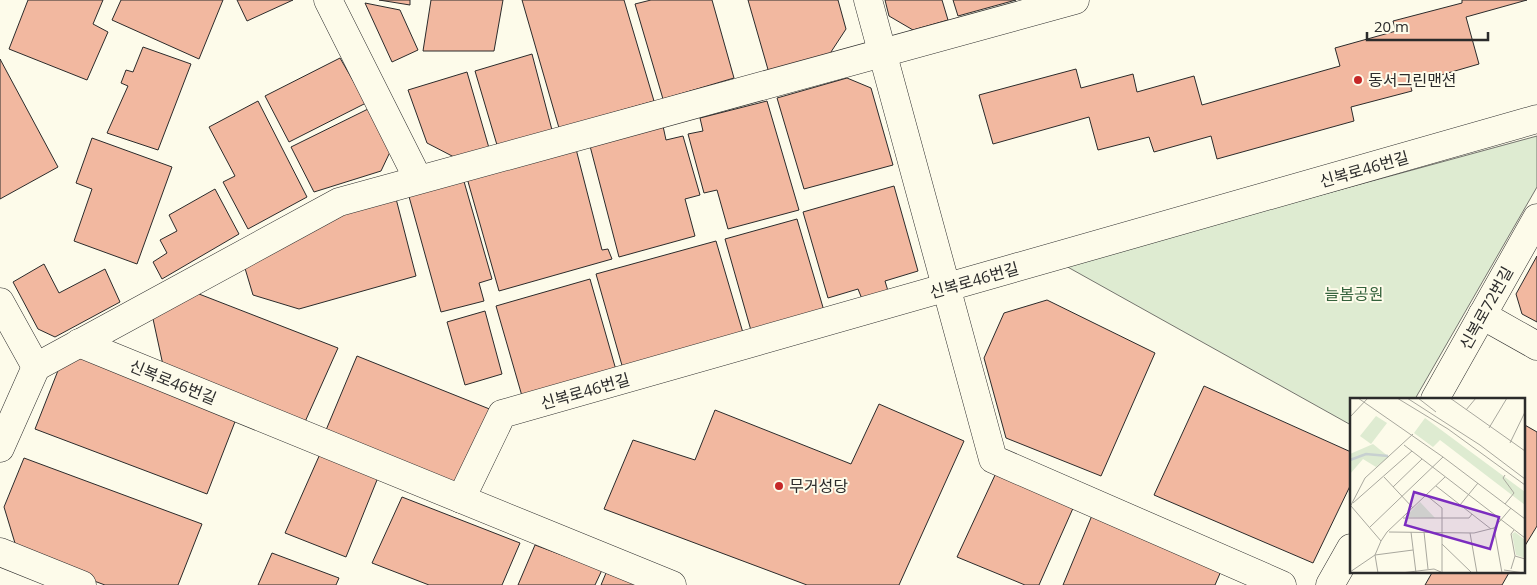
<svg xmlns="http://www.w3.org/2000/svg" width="1537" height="585" font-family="'Open Sans','Noto Sans KR',sans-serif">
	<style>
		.green { fill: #deebd1; stroke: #74746e }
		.building { fill: #f2b8a0; stroke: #2b2b2b }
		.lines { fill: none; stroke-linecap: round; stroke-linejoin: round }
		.street-casing { stroke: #2b2b2b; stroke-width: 29 }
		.street { stroke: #fdfbea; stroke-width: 28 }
		.poi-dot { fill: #c62828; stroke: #fdfbea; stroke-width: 2 }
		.labels { text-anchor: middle; stroke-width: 4; stroke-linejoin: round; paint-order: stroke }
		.poi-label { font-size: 16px; fill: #2b2b2b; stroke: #fdfbea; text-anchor: start }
		.street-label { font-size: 16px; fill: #2b2b2b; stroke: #fdfbea }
		.park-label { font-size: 16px; fill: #34623c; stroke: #fdfbea }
		.inset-river { fill: none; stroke: #c7d0d0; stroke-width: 2.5 }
		.inset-road { fill: none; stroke: #a9a89e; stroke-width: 1 }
		.view { fill: #7b2cbf; fill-opacity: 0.15; stroke: #7b2cbf; stroke-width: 2.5 }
		.inset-edge { fill: none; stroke: #2b2b2b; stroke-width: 2.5 }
	</style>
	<rect width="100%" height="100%" fill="#fdfbea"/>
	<!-- green -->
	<polygon class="green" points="1537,136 1537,187 1415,399 1351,399 1351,425 1064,265"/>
	<!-- building -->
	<g class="building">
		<polygon points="28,0 103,0 93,24 108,32 87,80 9,49"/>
		<polygon points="121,0 223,0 199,59 112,20"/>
		<polygon points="237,0 293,0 247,21"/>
		<polygon points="379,0 410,0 410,5"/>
		<polygon points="431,0 503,0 494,51 423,51"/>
		<polygon points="522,0 624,0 654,101 559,128"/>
		<polygon points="651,0 712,0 734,78 663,99 635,4"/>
		<polygon points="748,0 838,0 846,29 829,55 769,73"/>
		<polygon points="885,0 942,0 948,20 913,30 889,16"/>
		<polygon points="953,0 1016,0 958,16"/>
		<polygon points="1462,0 1527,0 1466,17 1479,64 1410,84 1412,91 1351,107 1354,121 1217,159 1211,136 1154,152 1149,137 1098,150 1089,117 993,144 979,95 1076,69 1081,88 1133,74 1137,92 1194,76 1202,105 1340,66 1335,48 1396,31 1393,21 1462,3"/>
		<polygon points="365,3 400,10 418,50 392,62"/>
		<polygon points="143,47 191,64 158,150 107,133 128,86 121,83 126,70 133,72"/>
		<polygon points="532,54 552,130 497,145 475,71"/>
		<polygon points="340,58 366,103 289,142 265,96"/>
		<polygon points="0,59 58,167 0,199"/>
		<polygon points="467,72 489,148 454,157 427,143 408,90"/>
		<polygon points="847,78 871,88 893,165 804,189 777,98"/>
		<polygon points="258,101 307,197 248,229 223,182 235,176 209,127"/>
		<polygon points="767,101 799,210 728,229 717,190 704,193 688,134 703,131 700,118"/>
		<polygon points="368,109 390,152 381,171 314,192 291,147"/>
		<polygon points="663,126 666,140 683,136 700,195 685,199 695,236 619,257 590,146"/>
		<polygon points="92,138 172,167 137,264 74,241 92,189 76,183"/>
		<polygon points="576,149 602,250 608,249 612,259 499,291 467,178"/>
		<polygon points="463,178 492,279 479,283 484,301 441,312 408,193"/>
		<polygon points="894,186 918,271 885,281 888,291 862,299 858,289 828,298 803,212"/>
		<polygon points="393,187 416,276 299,309 253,295 241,255"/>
		<polygon points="215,189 239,234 162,279 153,262 167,253 160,240 177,231 169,215"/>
		<polygon points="797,219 827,321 754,341 725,239"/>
		<polygon points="716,241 746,343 625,376 596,274"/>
		<polygon points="1537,256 1537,322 1522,314 1516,294"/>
		<polygon points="44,264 59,293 105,269 120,302 55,337 38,329 13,282"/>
		<polygon points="590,279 618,377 524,403 496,306"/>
		<polygon points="181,287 338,348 300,433 166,379 150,305"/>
		<polygon points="1047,300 1155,353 1101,476 1006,438 984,358 1004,313"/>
		<polygon points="485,311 502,374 465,385 447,322"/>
		<polygon points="86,355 238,414 207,494 35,429 59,368"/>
		<polygon points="357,356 502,414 461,499 321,442"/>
		<polygon points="1204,386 1351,452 1351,484 1313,563 1154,495"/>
		<polygon points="879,404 964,441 899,585 807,585 604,509 633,440 695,460 715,410 851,464"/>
		<polygon points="1523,424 1537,432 1537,526 1523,549"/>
		<polygon points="320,454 379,475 346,557 285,533"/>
		<polygon points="24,458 202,524 178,585 105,585 18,553 4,507"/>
		<polygon points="996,473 1074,506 1039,585 1025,585 957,557"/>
		<polygon points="402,497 520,543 502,585 429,585 372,563"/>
		<polygon points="1093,513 1221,571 1215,585 1063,585"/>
		<polygon points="535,545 602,570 595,585 518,585"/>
		<polygon points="272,553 339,578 336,585 258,585"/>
		<polygon points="1433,571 1510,571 1502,585 1425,585"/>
		<polygon points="606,573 639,585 601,585"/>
	</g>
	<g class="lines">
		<!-- street casing -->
		<g class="street-casing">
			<g id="street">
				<polyline points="328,0 418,179"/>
				<polyline points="868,0 993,459 1282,585"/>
				<polyline points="0,302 36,367"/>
				<polyline points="1482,315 1537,346"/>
				<polyline points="79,343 672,585"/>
				<polyline points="36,367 339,202 1075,0"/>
				<polyline points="1435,399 1537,218"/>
				<polyline points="0,448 36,367"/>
				<polyline points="461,499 502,414 1537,119"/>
				<polyline points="0,552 82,585"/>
				<polyline points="1330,585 1351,548"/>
			</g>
		</g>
		<!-- street -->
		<use href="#street" class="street"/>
	</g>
	<!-- markers -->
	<g class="poi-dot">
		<circle cx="1358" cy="80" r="5"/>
		<circle cx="779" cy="486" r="5"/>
	</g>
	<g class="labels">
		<!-- poi labels -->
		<g class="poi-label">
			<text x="1368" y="86">동서그린맨션</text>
			<text x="789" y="492">무거성당</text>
		</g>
		<!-- street labels -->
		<g class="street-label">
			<text transform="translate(1364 169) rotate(-16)" y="6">신복로46번길</text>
			<text transform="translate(974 280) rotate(-16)" y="6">신복로46번길</text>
			<text transform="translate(1486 308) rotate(-61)" y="6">신복로72번길</text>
			<text transform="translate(173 382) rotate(22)" y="6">신복로46번길</text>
			<text transform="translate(585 391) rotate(-16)" y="6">신복로46번길</text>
		</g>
		<!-- park labels -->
		<g class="park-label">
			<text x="1354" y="300">늘봄공원</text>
		</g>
	</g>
	<!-- overview -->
	<g transform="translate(1350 398)">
		<rect width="175" height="175" fill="#fdfbea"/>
		<path d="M26,18L37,25L21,46L10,38ZM75,20L175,94V107L90,42L83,49L64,35ZM23,46L39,59L26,69L13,61L0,76V56ZM70,104L85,120L55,119ZM165,134L175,142V160L166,157L162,136Z" fill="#deebd1"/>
		<path class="inset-river" d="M0,62L16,56L38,58"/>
		<path class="inset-road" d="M8,0L93,59M47,0L98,31L175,87M57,0L130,47L175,81M68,0L86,14M100,0L175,53M116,12L126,0M0,19L18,0M139,30L157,0M160,45L175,14M54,47L175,140M155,77L153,80L164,95L155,106M34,79L63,110M86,88L141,131M43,89L72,61M76,97L92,110V174M3,105L62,53M110,107L128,85M1,108L31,143L25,157L28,175M0,109L15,80L63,36M53,120H119L122,116M20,129L93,59L175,121M144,130L152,175M144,130L161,110M164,132L161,136L165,158M39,134L124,135L144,130M61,134L66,175M74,134L78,171M120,135L127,175M31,143L37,134L95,79M92,146L122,175M161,171L165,158L175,161M154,172L174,175M0,174L25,157L63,152M51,175L84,171L91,174"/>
		<path class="view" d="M64,94L149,119L140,151L55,127Z"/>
		<rect width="175" height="175" class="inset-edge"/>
	</g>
	<!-- scale -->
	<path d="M1367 32v8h121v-8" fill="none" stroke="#2b2b2b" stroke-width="2.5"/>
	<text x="1374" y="32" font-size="15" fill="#2b2b2b" stroke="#fdfbea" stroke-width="4" paint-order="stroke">20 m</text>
</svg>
